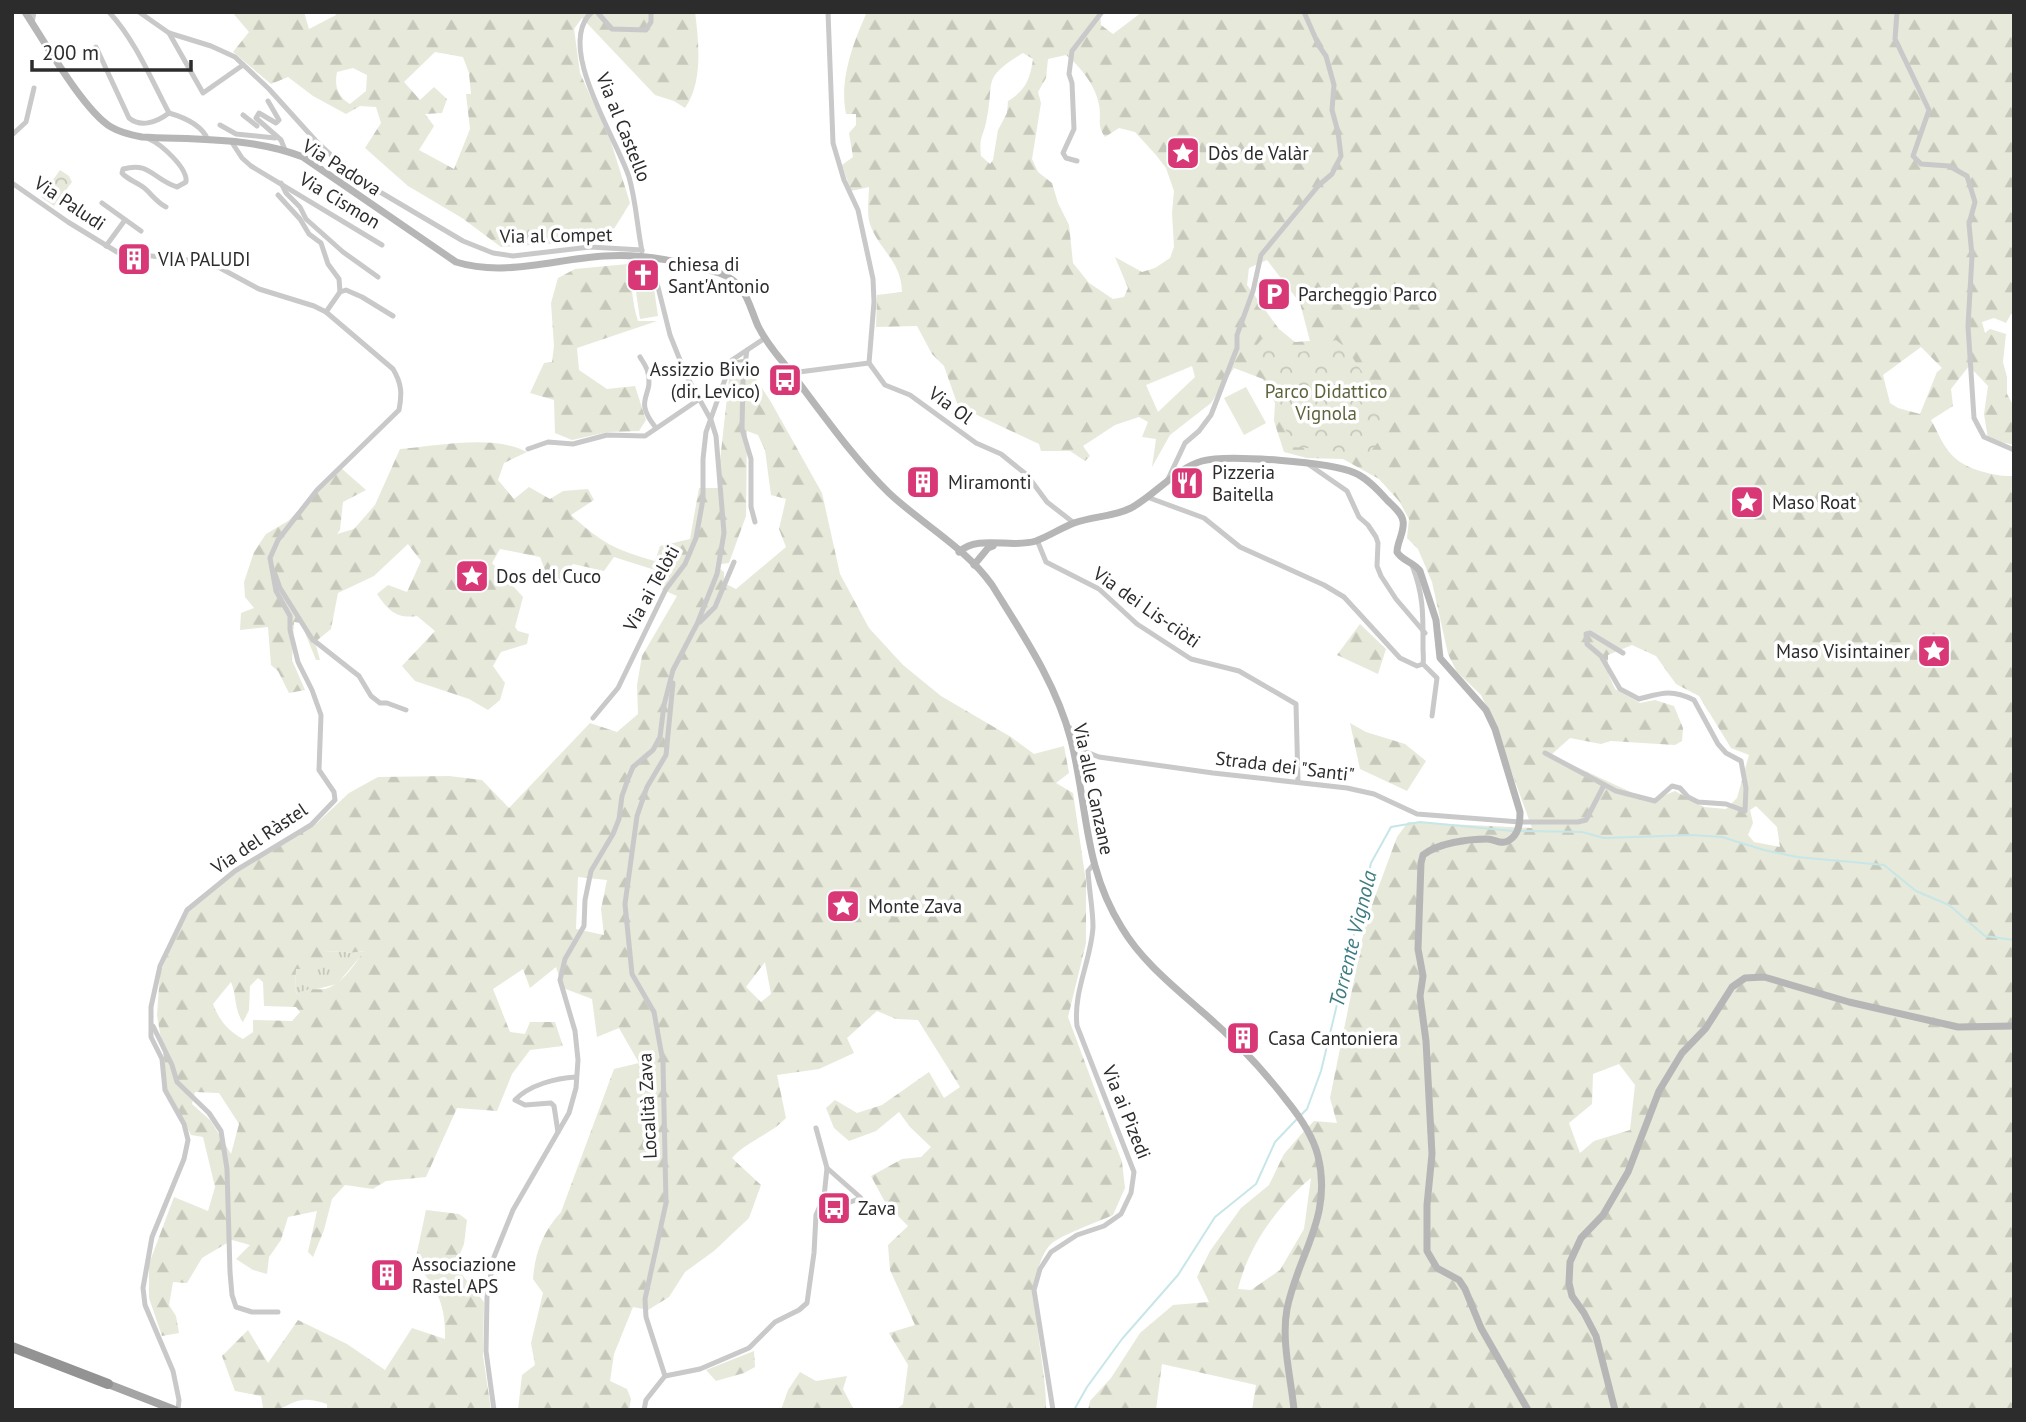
<svg xmlns="http://www.w3.org/2000/svg" width="2026" height="1422" font-family="'PT Sans',sans-serif">
	<style>
		.grass { fill: url(#grass-tufts) }
		.forest { fill: url(#forest-firs); fill-rule: evenodd }
		.park { fill: url(#park-crowns) }
		.pitch { fill: #e7e9da }
		.lines { fill: none; stroke-linecap: round; stroke-linejoin: round }
		.stream { stroke: #c7e6e8; stroke-width: 2 }
		.street { stroke: #c9c9c9; stroke-width: 5 }
		.secondary { stroke: #b6b6b6; stroke-width: 7 }
		.primary { stroke: #a4a4a4; stroke-width: 8 }
		.highway { stroke: #939393; stroke-width: 10 }
		.labels { text-anchor: middle; stroke-width: 7; stroke-linejoin: round; paint-order: stroke }
		.street-label { font-size: 19px; fill: #2c2c2c; stroke: #fff }
		.poi-label { font-size: 19px; fill: #2c2c2c; stroke: #fff; text-anchor: start }
		.park-label { font-size: 19px; fill: #5c643d; stroke: #fff }
		.water-label { font-size: 21px; font-style: italic; fill: #3e7d82; stroke: #fff }
	</style>
	<defs>
		<pattern id="grass-tufts" width="24" height="20" patternUnits="userSpaceOnUse" patternTransform="scale(1.75)"><rect width="24" height="20" fill="#e7e9da"/><path d="M3 7l-1-3M5 7V3M7 7l1-3M15 17l-1-3M17 17v-4M19 17l1-3" fill="none" stroke="#c6c8bb"/></pattern>
		<pattern id="forest-firs" width="22" height="20" patternUnits="userSpaceOnUse" patternTransform="scale(1.75)"><rect width="22" height="20" fill="#e7e9da"/><path d="M5 1l3.5 6h-7zM16 11l3.5 6h-7z" fill="#c6c8bb"/></pattern>
		<pattern id="park-crowns" width="20" height="18" patternUnits="userSpaceOnUse" patternTransform="scale(1.75)"><rect width="20" height="18" fill="#e7e9da"/><path d="M2 6a3 3 0 1 1 6 0M12 15a3 3 0 1 1 6 0" fill="none" stroke="#c6c8bb"/></pattern>
	</defs>
	<rect width="100%" height="100%" fill="#fff"/>
	<!-- grass -->
	<polygon class="grass" points="342,951 350,953 365,951 337,984 297,994 295,989 296,969 324,952"/>
	<!-- forest -->
	<g class="forest">
		<path d="M232,12H304L309,29L336,15L335,12H695C699,42 703,83 685,108L674,101L655,95L582,18L574,29L580,73L611,142L630,203L609,237L582,242L501,247L462,218L408,186L365,148L381,123L376,107L360,106L346,114L313,96L288,77L271,84L233,52L249,32ZM435,52L463,57L469,73L471,94H466L470,129L454,169L419,150L434,126L425,114L442,113L447,99L434,87L420,100L404,82ZM353,68L367,75L366,91L350,104C338,97 334,86 337,72Z"/>
		<path d="M867,12H1100L1101,25L1113,34L1142,12H2014V314H2011L2006,323L1994,318L1982,322L1985,333L1990,329L2006,334L2003,362L2007,377V394L2014,407V445L1988,439L1984,414L1988,386L1969,366L1951,389L1953,406L1931,420C1938,432 1944,449 1955,458C1968,470 1997,477 2014,476V1410H1295L1287,1335L1289,1311L1295,1287L1314,1238L1323,1173L1307,1128L1314,1121L1337,1123L1330,1098L1366,921L1397,837L1408,822L1532,828L1492,718L1481,695L1457,672L1448,654L1432,582L1418,549L1407,538L1409,519L1399,501L1379,479L1343,459L1307,458L1284,452L1274,421L1275,403L1263,379L1234,368L1211,403L1170,435L1152,467L1156,439L1142,437L1148,422L1139,417L1115,425L1083,446L1090,456L1085,461L1070,451H1041L1039,444L958,406L944,366L932,354L917,326L876,327L877,295L902,292C901,261 882,253 871,227C866,215 869,199 869,187L851,191L842,165L853,157L849,133L856,125V114H846C839,80 853,43 867,12ZM1023,53L1033,59C1030,79 1026,90 1008,101L1007,113L998,130L993,160L990,164L981,156C979,137 982,139 986,123C996,81 979,80 1023,53ZM1066,55C1080,66 1096,86 1099,105C1102,119 1096,124 1105,137L1119,128L1135,132L1156,155L1166,168L1174,191L1172,213L1174,247L1170,258L1155,268L1142,272L1115,257L1128,288L1124,297L1113,299L1089,283L1073,263L1069,225L1058,203L1052,183L1038,172L1032,159L1041,103L1038,92L1046,78L1048,59ZM1267,260L1300,303L1310,341L1295,342L1279,329L1247,285L1249,268ZM1921,347L1942,368L1937,372L1920,414L1898,408L1890,403L1883,375ZM1192,366L1195,377L1158,412L1146,385ZM1632,645L1656,656L1676,684L1699,696L1731,748L1749,755L1737,798L1726,809L1704,807L1675,791L1650,801L1551,755L1570,738L1601,744L1611,741L1675,745L1682,741L1683,728L1674,706L1655,700L1640,703L1615,689L1608,673V655ZM1756,806L1777,827L1780,847L1754,842L1748,835L1753,823L1750,810ZM1619,1064L1635,1085L1630,1130L1594,1141L1580,1153L1569,1123L1592,1104L1593,1074Z"/>
		<path d="M628,264C632,283 632,303 638,321H657L577,348L579,370L607,389L635,386L646,420L639,431L608,432L572,440L555,433L554,400L530,393L544,363L552,362L554,346L551,303L558,278L575,269Z"/>
		<path d="M743,359L771,402L822,493L840,574L869,628L903,665L941,696L1011,737L1034,754L1064,746L1069,773L1056,783L1073,793L1086,882V943L1068,1017L1122,1162L1125,1188L1113,1215C1100,1221 1058,1236 1050,1245C1019,1280 1048,1365 1046,1410H896L903,1404L908,1365L889,1333L915,1325L890,1270L888,1245L908,1226L886,1204L871,1176L902,1159L921,1157L931,1147L910,1127L899,1112L876,1131L849,1141L834,1128L826,1108L835,1100L857,1113L882,1105L929,1072L944,1098L960,1087L918,1020L896,1019L877,1011L847,1038L854,1053L819,1069L777,1075L786,1118C770,1135 747,1141 732,1158L761,1185L749,1218L714,1251L685,1272L669,1297L648,1310L633,1307L614,1354L610,1381L627,1389L631,1399L629,1410H518L522,1375L535,1365L531,1343L543,1293L533,1279C535,1252 543,1232 561,1212L614,1069L639,1063L619,1028L597,1037L592,999L563,988L556,967L530,988L523,969L493,989L510,1032L525,1034L530,1022H555L563,1046L530,1050L512,1074L497,1111L457,1108L426,1177L386,1181L373,1189L345,1185L332,1199L324,1230L313,1257L308,1252L317,1211L288,1217L281,1240L269,1257L267,1274L253,1270L236,1259L250,1245L232,1240L202,1258L187,1283L173,1282L169,1305L176,1316L179,1333L162,1336L149,1298V1264L174,1197L208,1211L215,1187L203,1137L191,1135L165,1086V1064L157,1015L160,973L187,911L235,874L317,823L349,793L378,777L449,776L482,780L509,808L590,723L617,732L638,714L637,685L642,656L677,596L661,589L655,570L614,557L604,571L573,564L563,576L561,583L547,575L540,557L500,549L492,563L523,597L515,627L518,631L529,634L527,644L501,652L493,666L505,683L500,700L488,710L469,699L415,681L402,666L435,631L417,616C396,619 388,610 377,594L388,585L407,592L421,561L408,544L374,576L338,593L331,629L315,642L320,660H316L301,623L294,622L292,660L305,690L289,693L278,671L271,665L268,627L240,630L241,613L254,608L245,597L244,582L254,552L266,534L288,521L341,468L366,490L343,502L340,530L337,534L354,529L375,505L400,449C437,446 494,434 527,452L504,463L498,480L514,499L529,487L550,499L563,491L588,489L594,500L571,515C602,543 615,550 655,561L660,546L690,539L699,488H723L719,470L731,361ZM747,431L758,435L765,450L771,495L786,499L779,529L786,547L736,589L724,583V572L715,565L729,563L746,516ZM578,877L607,880L601,909L604,935L576,929ZM342,951L350,953L364,951C355,964 340,987 324,989C311,990 309,987 297,994L295,989L296,969H318L324,961V952ZM765,962L771,994L761,1002L746,987ZM258,978L263,982L264,1006L296,1007L300,1012L292,1021L253,1020V1032L243,1039C228,1031 219,1020 213,1004L231,982C237,996 234,1010 243,1022L249,1010L250,986ZM195,1092L219,1093L239,1124L231,1154L211,1121L192,1104Z"/>
		<polygon points="1360,624 1386,649 1378,674 1337,655"/>
		<polygon points="1350,723 1366,732 1405,744 1426,761 1407,791 1360,769"/>
		<path d="M1305,1130L1315,1152L1320,1173L1317,1218L1285,1311L1292,1410H1252L1256,1385L1162,1364L1156,1410H1088L1090,1401L1111,1378L1140,1333L1173,1305L1209,1302L1197,1277L1210,1251L1241,1208L1269,1185L1284,1154ZM1311,1178L1304,1229L1280,1270L1251,1290L1238,1289C1248,1247 1277,1206 1311,1178Z"/>
		<path d="M426,1210L459,1214L467,1220L464,1244L455,1266L484,1302L483,1356L491,1410H327V1404C320,1402 310,1399 303,1400C287,1401 282,1415 263,1408L261,1396L235,1391L222,1356L248,1330L268,1363L298,1320L347,1344L385,1370L412,1328L445,1339C446,1304 437,1289 415,1262Z"/>
		<polygon points="754,1351 755,1367 744,1373 716,1381 706,1370"/>
		<polygon points="800,1372 816,1381 847,1376 843,1389 854,1410 781,1410 788,1390"/>
	</g>
	<!-- park -->
	<g class="park">
		<polygon points="60,170 69,176 72,182 54,206 41,197"/>
		<polygon points="1262,339 1301,352 1336,340 1346,348 1395,421 1366,457 1322,449 1291,447 1270,378 1246,358"/>
	</g>
	<!-- pitch -->
	<g class="pitch">
		<polygon points="653,282 658,316 640,319 635,285"/>
		<polygon points="1246,387 1266,423 1244,435 1224,398"/>
	</g>
	<g class="lines">
		<!-- stream -->
		<g class="stream">
			<polyline points="1518,831 1582,832 1604,838 1692,835 1722,837 1764,850 1797,857 1884,865 1916,891 1949,905 1985,936 2014,940"/>
			<polyline points="1300,1116 1307,1109 1321,1071 1371,863 1391,827 1420,822 1513,831"/>
			<polyline points="1074,1410 1087,1387 1122,1339 1178,1275 1215,1217 1256,1184 1275,1142 1296,1120"/>
		</g>
		<!-- street -->
		<g class="street">
			<polyline points="139,12 169,33 211,46 235,57 269,89 316,141 345,168 380,192 463,241 493,253 513,256 590,247 642,250"/>
			<path d="M592,12C554,45 617,139 629,177C636,201 637,226 642,251"/>
			<polyline points="597,12 612,29 646,30 651,22 651,12"/>
			<polyline points="828,12 833,143 844,180 858,210 873,279 874,302 869,363"/>
			<polyline points="1897,12 1895,39 1929,110 1913,156 1921,164 1949,166 1967,176 1975,202 1969,224 1972,256 1968,326 1974,418 1984,437 2014,450"/>
			<polyline points="32,23 34,12"/>
			<polyline points="169,33 203,93 243,65"/>
			<path d="M96,47L129,118C141,128 157,122 169,113C151,79 135,40 109,12"/>
			<polyline points="268,101 279,120 276,123 259,113 256,118 281,140 285,150"/>
			<path d="M169,113C183,117 202,125 208,140"/>
			<polyline points="243,115 257,126"/>
			<polyline points="220,125 236,134 275,138"/>
			<polyline points="12,135 26,122 34,88"/>
			<path d="M149,139C161,144 188,168 186,182L177,187L172,185C151,176 148,162 123,169L122,173C128,180 135,181 143,187C151,193 156,202 166,207"/>
			<polyline points="231,141 242,158 251,166 382,245"/>
			<polyline points="1077,161 1066,158 1063,153 1074,129 1072,83 1069,74 1072,51 1102,12"/>
			<path d="M12,183L68,222L117,252L204,262L220,268L259,289L314,306L326,312L393,369C402,384 402,394 399,410L317,490L278,540L270,558L276,591L290,616V630L298,662L312,690L321,715L319,770L334,792L335,800L311,825L235,871L187,910L160,966L151,1007V1037L162,1059L165,1090L184,1124L188,1140L184,1159L152,1237L143,1288L145,1305L173,1371L179,1400L178,1410"/>
			<polyline points="281,183 286,193 300,207 306,219 343,252 378,277"/>
			<polyline points="278,195 300,219 309,234 321,243 328,264 339,279 340,292"/>
			<polyline points="102,203 141,231"/>
			<polyline points="106,246 125,220"/>
			<polyline points="326,312 340,292 346,290 362,297 393,316"/>
			<polyline points="747,350 743,378 742,429 751,459 751,507 755,522"/>
			<path d="M640,357C643,362 647,367 648,373C654,397 632,398 656,428"/>
			<polyline points="791,373 869,363 885,385 910,395 976,443 1001,454 1027,475 1047,502 1074,523"/>
			<polyline points="528,449 548,442 573,444 607,435 645,436 698,400"/>
			<polyline points="1308,464 1347,491 1359,517 1368,525 1376,537 1378,543 1377,566 1381,576 1396,599 1425,633"/>
			<polyline points="1168,479 1185,443 1199,431 1211,415 1237,348 1237,335 1253,291 1261,255 1319,185 1332,174 1341,156 1338,132 1332,110 1334,85 1326,56 1319,46 1304,12"/>
			<polyline points="1147,497 1204,518 1240,547 1324,585 1344,597 1400,658 1417,666 1423,664 1437,678 1432,716"/>
			<polyline points="1037,540 1046,562 1099,589 1137,624 1191,659 1239,671 1296,704 1298,782"/>
			<path d="M1412,565C1424,596 1423,615 1423,648C1423,654 1424,658 1423,664"/>
			<polyline points="275,574 280,588 312,639 359,676 371,696 380,703 387,703 406,710"/>
			<polyline points="700,622 715,607 734,562"/>
			<polyline points="673,683 666,755 647,787 637,816 625,904 632,974 654,1012 663,1062 666,1203 645,1299 646,1317 665,1376 700,1369 749,1348 775,1322 799,1310 807,1303 814,1253 816,1215 824,1197 827,1168"/>
			<polyline points="593,718 618,688 666,589 685,564 696,538 703,499 703,459 706,432 732,360 765,338"/>
			<polyline points="1070,728 1084,751 1099,757 1213,773 1347,788 1374,794 1417,814 1520,822 1578,822 1586,820 1604,785"/>
			<path d="M1545,753L1616,791L1655,801L1672,786L1680,788L1688,797L1698,802L1726,804L1745,811L1746,788L1741,761L1726,753L1718,744L1694,700C1671,689 1662,693 1639,699L1620,689L1601,656L1587,644L1586,634L1590,633L1623,653"/>
			<polyline points="153,1026 172,1065 177,1082 209,1113 221,1131 227,1169 230,1272 232,1295 236,1307 252,1312 278,1312"/>
			<polyline points="816,1128 827,1168 861,1198 840,1206 823,1204"/>
			<path d="M558,1132L554,1106L551,1103L525,1105L515,1100C529,1085 556,1078 576,1077"/>
			<polyline points="494,1410 486,1351 487,1297 494,1257 513,1210 569,1113 576,1088 578,1060 575,1031 560,980 565,959 584,926 585,900 591,871 613,834 619,819 622,796 628,779 633,767 653,750 660,737 664,705 673,670 697,624 717,574 724,533 716,436 711,420 686,375 670,335 651,259"/>
			<polyline points="644,1410 646,1400 665,1376"/>
			<path d="M1053,1410L1034,1290L1040,1269L1051,1252L1077,1235L1104,1226L1121,1214L1131,1193L1134,1172L1077,1026C1073,991 1091,961 1093,927C1093,909 1089,890 1088,871L1093,865"/>
		</g>
		<!-- secondary -->
		<g class="secondary">
			<path d="M25,12C44,41 84,111 111,127C121,133 131,135 142,137C197,140 252,137 303,157L456,262C504,277 555,259 604,256C641,253 684,262 719,273C746,282 748,303 758,326C764,338 773,350 782,361C816,404 850,455 889,493C922,524 966,548 992,585C1023,635 1056,683 1071,740C1088,807 1083,866 1122,928C1141,960 1172,985 1199,1009C1231,1036 1261,1067 1287,1101C1300,1117 1313,1136 1318,1156C1333,1217 1298,1254 1287,1309C1281,1341 1291,1378 1294,1410"/>
			<path d="M959,552C978,534 1012,549 1036,541C1049,536 1061,528 1074,523C1093,516 1113,517 1131,508C1155,495 1175,469 1202,461C1227,454 1331,462 1355,473C1367,478 1378,490 1387,500C1393,506 1402,513 1403,521C1405,531 1397,542 1397,552C1402,561 1414,562 1420,571L1436,620L1440,658L1486,710L1495,729L1520,812C1520,823 1519,835 1508,841C1501,845 1495,839 1487,839C1468,839 1438,843 1423,855L1421,863L1418,949L1423,976L1420,996L1426,1041L1432,1154L1427,1205V1251L1437,1268L1459,1280L1465,1289L1481,1328L1528,1410"/>
			<polyline points="974,565 988,548 993,546"/>
			<polyline points="1615,1410 1596,1336 1584,1313 1572,1296 1569,1283 1570,1262 1581,1238 1603,1215 1628,1172 1659,1091 1682,1053 1706,1028 1732,987 1745,978 1764,977 1849,1002 1958,1027 2014,1026"/>
		</g>
		<!-- primary -->
		<polyline class="primary" points="108,1384 175,1410"/>
		<!-- highway -->
		<polyline class="highway" points="12,1347 108,1384"/>
	</g>
	<!-- icons -->
	<defs>
		<g id="sight-square" transform="scale(1.75)"><rect x="-9" y="-9" width="18" height="18" rx="4" fill="#d93877" stroke="#fff"/><path d="M0-6L1.8-2.2L6-1.7L2.9 1.2L3.7 5.4L0 3.3L-3.7 5.4L-2.9 1.2L-6-1.7L-1.8-2.2Z" fill="#fff"/></g>
		<g id="building-square" transform="scale(1.75)"><rect x="-9" y="-9" width="18" height="18" rx="4" fill="#d93877" stroke="#fff"/><path d="M-4-6H4V6H1V3H-1V6H-4ZM-2.5-4.3h1.7v1.8h-1.7ZM.8-4.3h1.7v1.8H.8ZM-2.5-1h1.7V.8h-1.7ZM.8-1h1.7V.8H.8Z" fill="#fff"/></g>
		<g id="church-square" transform="scale(1.75)"><rect x="-9" y="-9" width="18" height="18" rx="4" fill="#d93877" stroke="#fff"/><path d="M-1.2-6h2.4v3.5h3.3v2.4h-3.3V6h-2.4V-.1h-3.3v-2.4h3.3Z" fill="#fff"/></g>
		<g id="parking-square" transform="scale(1.75)"><rect x="-9" y="-9" width="18" height="18" rx="4" fill="#d93877" stroke="#fff"/><path d="M-3.5-5.5H1a3.5 3.5 0 0 1 0 7H-1V5.5H-3.5ZM-1-3.4V-.6H.8a1.4 1.4 0 0 0 0-2.8Z" fill="#fff"/></g>
		<g id="bus-square" transform="scale(1.75)"><rect x="-9" y="-9" width="18" height="18" rx="4" fill="#d93877" stroke="#fff"/><path d="M-5-6H5V4H4V6H2V4H-2V6H-4V4H-5ZM-3.5-4V0h7V-4ZM-3.5 1.2v1.5H-2V1.2ZM2 1.2v1.5H3.5V1.2Z" fill="#fff"/></g>
		<g id="restaurant-square" transform="scale(1.75)"><rect x="-9" y="-9" width="18" height="18" rx="4" fill="#d93877" stroke="#fff"/><path d="M-5-6h1v4h1v-4h1v4h1v-4h1v5L-1.5 .5V6h-2V.5L-5-1ZM5-6V6H3V1.5H1.5Q1.5-4 5-6Z" fill="#fff"/></g>
	</defs>
	<g fill-rule="evenodd">
		<use href="#sight-square" x="1183" y="153"/>
		<use href="#building-square" x="134" y="259"/>
		<use href="#church-square" x="643" y="275"/>
		<use href="#parking-square" x="1274" y="294"/>
		<use href="#bus-square" x="785" y="380"/>
		<use href="#building-square" x="923" y="482"/>
		<use href="#restaurant-square" x="1187" y="483"/>
		<use href="#sight-square" x="1747" y="502"/>
		<use href="#sight-square" x="472" y="576"/>
		<use href="#sight-square" x="1934" y="651"/>
		<use href="#sight-square" x="843" y="906"/>
		<use href="#building-square" x="1243" y="1038"/>
		<use href="#bus-square" x="834" y="1208"/>
		<use href="#building-square" x="387" y="1275"/>
	</g>
	<g class="labels">
		<!-- street labels -->
		<g class="street-label">
			<text transform="translate(624 127) rotate(68)" y="7">Via al Castello</text>
			<text transform="translate(342 167) rotate(32)" y="7">Via Padova</text>
			<text transform="translate(340 200) rotate(31)" y="7">Via Cismon</text>
			<text transform="translate(70 203) rotate(34)" y="7">Via Paludi</text>
			<text transform="translate(556 235) rotate(-1)" y="7">Via al Compet</text>
			<text transform="translate(951 405) rotate(36)" y="7">Via Ol</text>
			<text transform="translate(651 588) rotate(-61)" y="7">Via ai Telòti</text>
			<text transform="translate(1147 607) rotate(35)" y="7">Via dei Lis-ciòti</text>
			<text transform="translate(1285 766) rotate(7)" y="7">Strada dei "Santi"</text>
			<text transform="translate(1094 789) rotate(78)" y="7">Via alle Canzane</text>
			<text transform="translate(259 838) rotate(-34)" y="7">Via del Ràstel</text>
			<text transform="translate(647 1106) rotate(-93)" y="7">Località Zava</text>
			<text transform="translate(1127 1112) rotate(68)" y="7">Via ai Pizedi</text>
		</g>
		<!-- poi labels -->
		<g class="poi-label">
			<text x="1208" y="160">Dòs de Valàr</text>
			<text x="158" y="266">VIA PALUDI</text>
			<text x="668" y="271">chiesa di<tspan x="668" dy="22">Sant'Antonio</tspan></text>
			<text x="1298" y="301">Parcheggio Parco</text>
			<text x="760" y="376" text-anchor="end">Assizzio Bivio<tspan x="760" dy="22">(dir. Levico)</tspan></text>
			<text x="1212" y="479">Pizzeria<tspan x="1212" dy="22">Baitella</tspan></text>
			<text x="948" y="489">Miramonti</text>
			<text x="1772" y="509">Maso Roat</text>
			<text x="496" y="583">Dos del Cuco</text>
			<text x="1910" y="658" text-anchor="end">Maso Visintainer</text>
			<text x="868" y="913">Monte Zava</text>
			<text x="1268" y="1045">Casa Cantoniera</text>
			<text x="858" y="1215">Zava</text>
			<text x="412" y="1271">Associazione<tspan x="412" dy="22">Rastel APS</tspan></text>
		</g>
		<!-- park labels -->
		<g class="park-label">
			<text x="1326" y="398">Parco Didattico<tspan x="1326" dy="22">Vignola</tspan></text>
		</g>
		<!-- water labels -->
		<g class="water-label">
			<text transform="translate(1353 939) rotate(-76)" y="7">Torrente Vignola</text>
		</g>
	</g>
	<!-- border -->
	<rect width="2026" height="1422" fill="none" stroke="#2c2c2c" stroke-width="28"/>
	<!-- scale -->
	<path d="M32 60v10h159v-10" fill="none" stroke="#2c2c2c" stroke-width="3.5"/>
	<text x="42" y="60" font-size="21" fill="#2c2c2c" stroke="#ffffff" stroke-width="5" paint-order="stroke">200 m</text>
</svg>
